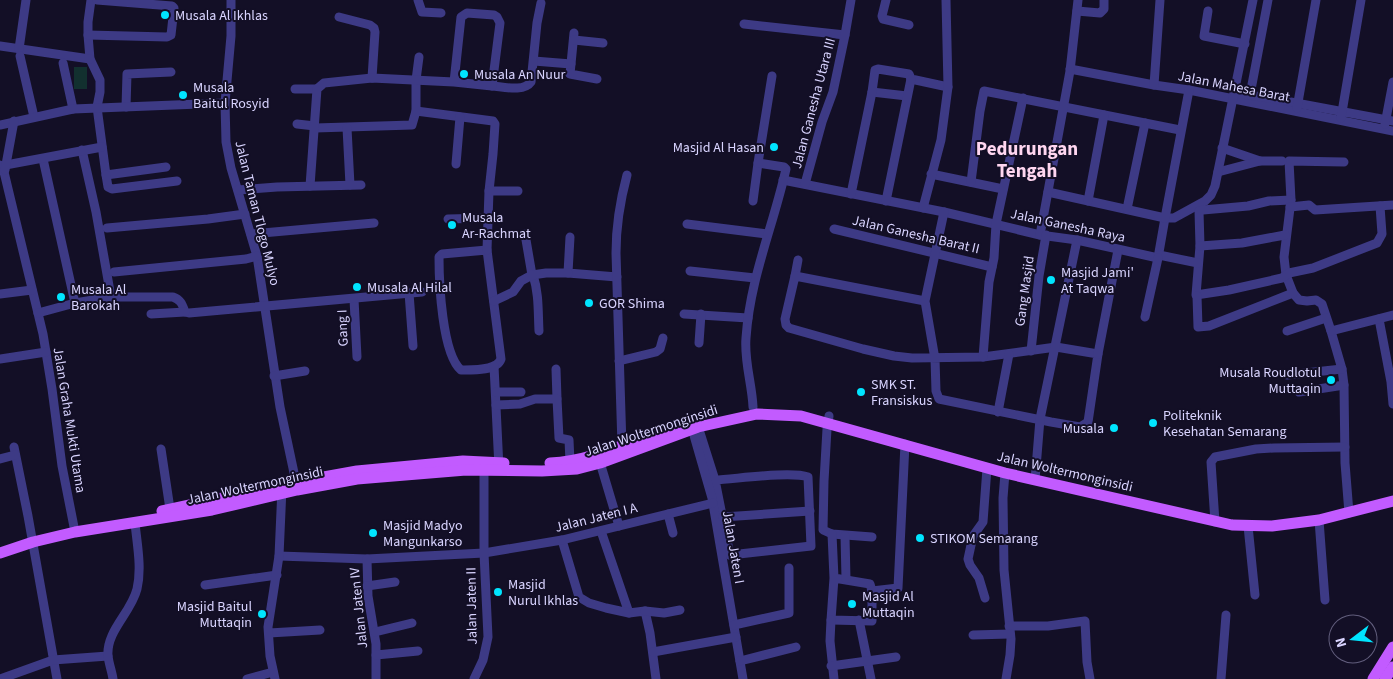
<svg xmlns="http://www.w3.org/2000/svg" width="1393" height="679" font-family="'Source Sans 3',sans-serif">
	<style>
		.green { fill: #12302f }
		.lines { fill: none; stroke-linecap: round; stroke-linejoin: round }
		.minor { stroke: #3d3a85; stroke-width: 9 }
		.major { stroke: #c25bff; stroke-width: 11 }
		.poi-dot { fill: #00e5ff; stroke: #130f26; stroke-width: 2 }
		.labels { text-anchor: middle; stroke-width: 4; stroke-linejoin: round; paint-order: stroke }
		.poi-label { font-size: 14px; fill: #d9d4ff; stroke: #130f26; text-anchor: start }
		.street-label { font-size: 14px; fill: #d9d4ff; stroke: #130f26 }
		.district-label { font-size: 19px; font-weight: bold; fill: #ffd6f0; stroke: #130f26 }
	</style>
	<rect width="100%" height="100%" fill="#130f26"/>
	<!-- green -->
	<rect class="green" x="74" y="67" width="13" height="22"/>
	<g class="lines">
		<!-- minor -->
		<g class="minor">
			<polyline points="91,0 88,22 88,35 90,59 100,80 100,92 97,107 106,175 166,167"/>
			<polyline points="231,0 231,36 225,103 226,142 231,168 257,256 280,407 297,487"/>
			<polyline points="418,0 422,12 441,13"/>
			<polyline points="886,0 882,16 883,19 909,25"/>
			<polyline points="1077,11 1100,13 1104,9 1104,0"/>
			<polyline points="1208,11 1204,36 1245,44"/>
			<polyline points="339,17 370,25 374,28 375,32 372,78"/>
			<polyline points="744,24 845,35"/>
			<polyline points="574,33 570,74 597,79"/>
			<polyline points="88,35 167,37 171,35 174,8 172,6 97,0"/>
			<polyline points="574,40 603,43"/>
			<polyline points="0,46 90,59"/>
			<polyline points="19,49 26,0"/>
			<polyline points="20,56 34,117"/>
			<polyline points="534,61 571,64"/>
			<polyline points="63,63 73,109"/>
			<polyline points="1070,69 1154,85 1189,90 1393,131"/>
			<polyline points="1154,85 1160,0"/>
			<path d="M492,86C504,87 524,92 531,82L537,23L541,3"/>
			<polyline points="295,89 317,89"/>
			<polyline points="872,92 907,96"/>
			<polyline points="1235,93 1269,98 1393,121"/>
			<polyline points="1250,95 1268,0"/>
			<polyline points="126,107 127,74 171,72"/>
			<polyline points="1297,108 1316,0"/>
			<polyline points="416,111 493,121 495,124 493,154 489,191"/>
			<polyline points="1341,118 1361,0"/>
			<polyline points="297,124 315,126"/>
			<polyline points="1385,124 1393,82"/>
			<polyline points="0,125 73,109 225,103"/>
			<polyline points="315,128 412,125 416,111 416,80 419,57"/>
			<polyline points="347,128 350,185"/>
			<polyline points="1222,148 1260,161"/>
			<polyline points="82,150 96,212 111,297"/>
			<polyline points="43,159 75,303"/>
			<polyline points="1344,162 1289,161 1291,200 1284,257 1286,275 1293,293 1299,300 1307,301 1316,300 1322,304 1331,331 1342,369 1344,385 1345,463 1349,513"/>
			<polyline points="456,164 460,117"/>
			<polyline points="0,165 4,172 43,334 52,389 62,466 75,532"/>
			<polyline points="0,166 102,147"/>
			<polyline points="5,170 14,121"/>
			<polyline points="1218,172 1260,161 1282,161"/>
			<polyline points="931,174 1003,189"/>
			<polyline points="106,175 108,187 112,189 177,181"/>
			<polyline points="783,180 944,212 1040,235 1077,240 1158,258 1165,218 1174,218 1205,201 1211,195 1215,186 1253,0"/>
			<polyline points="971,182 980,111 984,91 1180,130"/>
			<polyline points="805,184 822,122 833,92 845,35 851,0"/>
			<polyline points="310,186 317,89 324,83 372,78 454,82 492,86 500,23 497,17 494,15 467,13 461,17 454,82"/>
			<polyline points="238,190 277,187 361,185"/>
			<polyline points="1048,192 1165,218 1189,90"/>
			<polyline points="851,194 872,92 875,70 878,69 909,74 911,79 948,87"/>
			<polyline points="1291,200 1269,201 1248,206 1203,210 1199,211 1200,246 1196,295 1229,290 1282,278 1289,273 1313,268 1377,243 1382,234 1380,206"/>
			<polyline points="753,201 758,163"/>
			<polyline points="886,201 911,79"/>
			<polyline points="1088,201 1104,115"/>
			<polyline points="1290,207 1309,205 1315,210 1393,205"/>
			<polyline points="923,208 941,140 948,87 946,0"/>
			<polyline points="1127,209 1145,123"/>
			<polyline points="448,219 488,218"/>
			<polyline points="687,224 767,234"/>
			<polyline points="107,228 208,219 245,214"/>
			<polyline points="834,229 992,267"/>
			<polyline points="251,234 374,223"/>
			<polyline points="525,234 532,275"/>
			<polyline points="1040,235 1070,71 1078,0"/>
			<polyline points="570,237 568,273 617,277"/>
			<polyline points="1200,246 1242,243 1285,235"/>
			<path d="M487,250L501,359C497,371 472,370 461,370C442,354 439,282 439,257L442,254Z"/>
			<polyline points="487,250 489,191 518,191"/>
			<polyline points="1159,255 1198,263"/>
			<polyline points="690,271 755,278"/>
			<polyline points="114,272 246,259 257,256"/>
			<path d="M533,275C539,293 538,312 539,331"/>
			<polyline points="795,276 798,260"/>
			<polyline points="409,293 413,346"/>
			<polyline points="0,294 32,290"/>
			<polyline points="1197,296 1198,327 1209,326 1293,293"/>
			<polyline points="354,299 357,357"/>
			<polyline points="494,301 513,292 521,281 532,275 546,273 568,273"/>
			<polyline points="925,301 795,276 785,319 786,325 789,328 863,349 894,356 912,358 983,357 1056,347 1098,354 1088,422 1080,427 1051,422 939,399 936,391 935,359 925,301 944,212"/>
			<path d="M38,313L75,303L111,297H173C181,300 182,304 185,312L189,313L422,292"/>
			<polyline points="151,314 185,312"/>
			<polyline points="684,314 748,318"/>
			<polyline points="1145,317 1158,258"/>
			<polyline points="1379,319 1391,382 1393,404"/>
			<polyline points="1287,331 1326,318"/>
			<polyline points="1331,331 1393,315"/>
			<polyline points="699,343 701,314"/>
			<polyline points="1031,351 1039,276 1046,235"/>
			<polyline points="1098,354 1118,250"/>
			<polyline points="983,357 989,282 994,258 996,224 1023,98"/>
			<polyline points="0,359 46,352"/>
			<polyline points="619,361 656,352 660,349 663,338"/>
			<polyline points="494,366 499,468"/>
			<polyline points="556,369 557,399"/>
			<polyline points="1287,375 1342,369"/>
			<polyline points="274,376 305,371"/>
			<polyline points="496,392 521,392"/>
			<polyline points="1299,392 1344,385"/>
			<polyline points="496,405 520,404 535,399 557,399 559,438 569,440 570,462"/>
			<path d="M753,407C752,384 744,361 746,338C750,278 773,227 786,169L784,167L758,163L772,76"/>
			<polyline points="998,412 1009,354"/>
			<polyline points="829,416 827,429 824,481 823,530 832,534 872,537"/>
			<path d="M696,420L715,480L730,555L811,546L808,477C791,471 736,479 715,480"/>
			<polyline points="691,425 712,498 743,679"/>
			<path d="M622,446L616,253C616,226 620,201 627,175"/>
			<polyline points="14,447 28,516 57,679"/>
			<polyline points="161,449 170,509"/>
			<polyline points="0,459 15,455"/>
			<polyline points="599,459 619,526"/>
			<polyline points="1005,473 1003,498 1004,570 1011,639 1010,655 1006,679"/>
			<polyline points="1035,480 1040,419 1077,240"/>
			<polyline points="668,514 673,533"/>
			<polyline points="723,517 810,511"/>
			<polyline points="1319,520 1325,600"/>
			<polyline points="1215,522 1211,462 1215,457 1256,449 1274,448 1345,447"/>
			<polyline points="1248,526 1255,595"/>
			<polyline points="601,531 629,613"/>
			<polyline points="832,534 834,578 831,620 872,621 872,591 870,584 834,578"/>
			<polyline points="845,536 846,579"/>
			<polyline points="562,540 579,597 589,603 606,608 629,613 645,611 650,633 656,679"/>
			<polyline points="279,556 367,559 484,553 562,540 713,503"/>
			<polyline points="367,559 368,596 376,644 376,679"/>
			<polyline points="205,585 277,575"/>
			<polyline points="367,586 395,582"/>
			<polyline points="872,591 898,588 905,444"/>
			<polyline points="985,598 979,578 970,565 968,559 973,536 983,522 987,468"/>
			<polyline points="645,611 664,613 680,610"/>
			<polyline points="831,620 830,641 834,679"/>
			<polyline points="859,620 871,679"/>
			<polyline points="734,625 789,613 789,568"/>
			<polyline points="1009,626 1048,626 1085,621 1087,662 1090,679"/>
			<polyline points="375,632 412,623"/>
			<polyline points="269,633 320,630"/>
			<polyline points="973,635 1010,634"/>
			<polyline points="653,652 736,637"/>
			<polyline points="376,655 418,651"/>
			<polyline points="740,661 796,647"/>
			<polyline points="831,666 896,657"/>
			<polyline points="0,679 53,660 108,656"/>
			<path d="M113,679C112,672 109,664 108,656C106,631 131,613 137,589C142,568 137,544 135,523"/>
			<polyline points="247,679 273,672"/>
			<polyline points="275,679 270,656 268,627 279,556 282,488"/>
			<polyline points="474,679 483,660 488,637 484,553 484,470"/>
			<polyline points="1221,679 1226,615"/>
		</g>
		<!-- major -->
		<g class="major">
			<path d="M550,463C595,461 634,439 676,426"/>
			<polyline points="162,511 296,482 357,471 463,461 504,463"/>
			<polyline points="0,553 33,542 75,532 212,510 297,490 357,479 466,470 542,471 577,469 600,463 698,427 757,414 801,416 1005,473 1232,525 1272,526 1319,520 1393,501"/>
			<polyline points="1373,679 1393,647"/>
			<polyline points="1385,679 1393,667"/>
		</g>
	</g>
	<!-- markers -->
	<g class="poi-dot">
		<circle cx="165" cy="15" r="5"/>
		<circle cx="464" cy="74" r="5"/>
		<circle cx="183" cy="95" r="5"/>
		<circle cx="774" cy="147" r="5"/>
		<circle cx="452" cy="225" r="5"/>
		<circle cx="1051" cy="280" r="5"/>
		<circle cx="357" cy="287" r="5"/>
		<circle cx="61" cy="297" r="5"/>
		<circle cx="589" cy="303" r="5"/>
		<circle cx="1331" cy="380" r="5"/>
		<circle cx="861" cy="392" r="5"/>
		<circle cx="1153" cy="423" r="5"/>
		<circle cx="1114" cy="428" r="5"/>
		<circle cx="373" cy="533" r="5"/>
		<circle cx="920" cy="538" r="5"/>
		<circle cx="498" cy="592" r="5"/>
		<circle cx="852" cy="604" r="5"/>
		<circle cx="262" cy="614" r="5"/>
	</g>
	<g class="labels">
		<!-- poi labels -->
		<g class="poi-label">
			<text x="175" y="20">Musala Al Ikhlas</text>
			<text x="474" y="79">Musala An Nuur</text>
			<text x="193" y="92">Musala<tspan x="193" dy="16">Baitul Rosyid</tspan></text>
			<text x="764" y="152" text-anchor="end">Masjid Al Hasan</text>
			<text x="462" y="222">Musala<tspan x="462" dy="16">Ar-Rachmat</tspan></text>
			<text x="1061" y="277">Masjid Jami'<tspan x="1061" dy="16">At Taqwa</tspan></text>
			<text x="367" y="292">Musala Al Hilal</text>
			<text x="71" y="294">Musala Al<tspan x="71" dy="16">Barokah</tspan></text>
			<text x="599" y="308">GOR Shima</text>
			<text x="1321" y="377" text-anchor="end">Musala Roudlotul<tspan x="1321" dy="16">Muttaqin</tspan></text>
			<text x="871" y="389">SMK ST.<tspan x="871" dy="16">Fransiskus</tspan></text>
			<text x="1163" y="420">Politeknik<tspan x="1163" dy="16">Kesehatan Semarang</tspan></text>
			<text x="1104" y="433" text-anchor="end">Musala</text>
			<text x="383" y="530">Masjid Madyo<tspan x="383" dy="16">Mangunkarso</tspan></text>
			<text x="930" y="543">STIKOM Semarang</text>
			<text x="508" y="589">Masjid<tspan x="508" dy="16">Nurul Ikhlas</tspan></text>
			<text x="862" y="601">Masjid Al<tspan x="862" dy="16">Muttaqin</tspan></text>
			<text x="252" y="611" text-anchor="end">Masjid Baitul<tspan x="252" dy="16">Muttaqin</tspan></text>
		</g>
		<!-- street labels -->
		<g class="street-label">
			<text transform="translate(1234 86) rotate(11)" y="5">Jalan Mahesa Barat</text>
			<text transform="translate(813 103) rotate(-75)" y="5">Jalan Ganesha Utara III</text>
			<text transform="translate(258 213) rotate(76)" y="5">Jalan Taman Tlogo Mulyo</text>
			<text transform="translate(1068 225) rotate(12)" y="5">Jalan Ganesha Raya</text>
			<text transform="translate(916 234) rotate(13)" y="5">Jalan Ganesha Barat II</text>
			<text transform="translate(1024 291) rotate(-82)" y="5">Gang Masjid</text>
			<text transform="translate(342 328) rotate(-92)" y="5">Gang I</text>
			<text transform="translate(70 420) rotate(81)" y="5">Jalan Graha Mukti Utama</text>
			<text transform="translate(651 430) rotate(-18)" y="5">Jalan Woltermonginsidi</text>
			<text transform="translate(1065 471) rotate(13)" y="5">Jalan Woltermonginsidi</text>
			<text transform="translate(255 485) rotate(-12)" y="5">Jalan Woltermonginsidi</text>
			<text transform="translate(596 517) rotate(-14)" y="5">Jalan Jaten I A</text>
			<text transform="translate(734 547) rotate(80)" y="5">Jalan Jaten I</text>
			<text transform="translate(471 606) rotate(-91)" y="5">Jalan Jaten II</text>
			<text transform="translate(358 608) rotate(-96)" y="5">Jalan Jaten IV</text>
		</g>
		<!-- district labels -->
		<g class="district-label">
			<text x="1027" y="155">Pedurungan<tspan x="1027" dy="22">Tengah</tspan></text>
		</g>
	</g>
	<!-- north arrow -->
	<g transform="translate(1353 639) rotate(254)"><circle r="24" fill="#130f26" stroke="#625e7d"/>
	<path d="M0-4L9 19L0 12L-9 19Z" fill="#00e5ff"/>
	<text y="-8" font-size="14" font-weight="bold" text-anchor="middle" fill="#d9d4ff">N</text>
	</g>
</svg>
